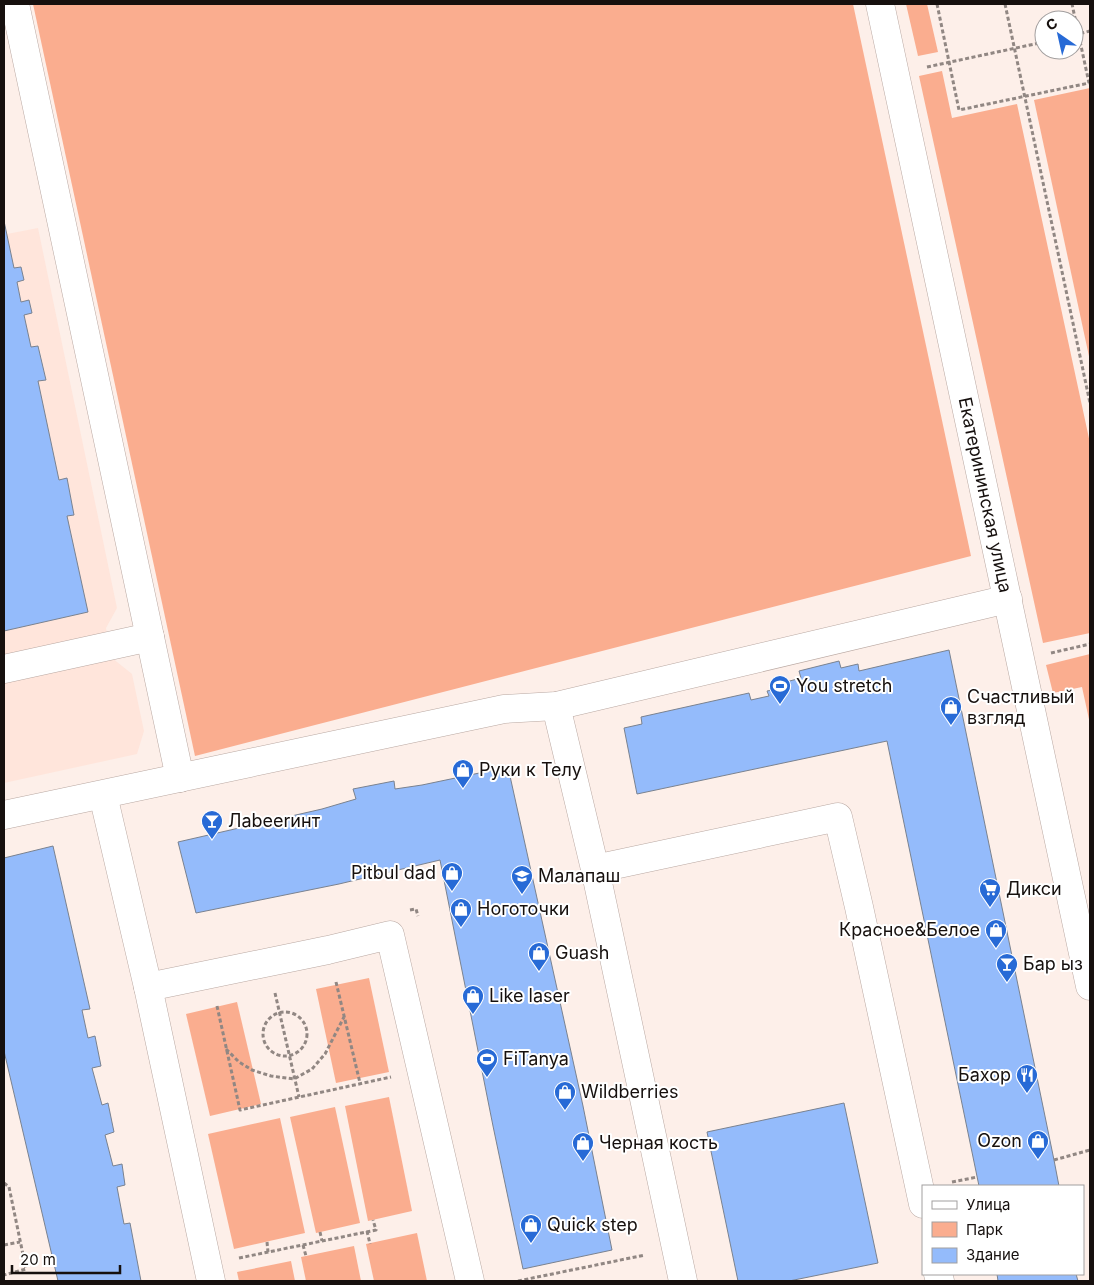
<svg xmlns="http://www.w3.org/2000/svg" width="1094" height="1285" font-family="Inter,sans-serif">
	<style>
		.built { fill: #ffe5db }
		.green { fill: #faad8f }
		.building { fill: #94bbfb; stroke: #7a828f }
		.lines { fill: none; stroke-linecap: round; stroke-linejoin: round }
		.minor-casing { stroke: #b9a8a2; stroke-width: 29 }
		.path { stroke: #918783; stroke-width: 3; stroke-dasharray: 4 2.5; stroke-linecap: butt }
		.minor { stroke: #fff; stroke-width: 28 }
		.labels { text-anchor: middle; stroke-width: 4; stroke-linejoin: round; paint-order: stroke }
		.street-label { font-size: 18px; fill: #16100e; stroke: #fff }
		.poi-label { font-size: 18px; fill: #16100e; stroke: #fff; text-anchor: start }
	</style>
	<rect width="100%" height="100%" fill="#fdefe9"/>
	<!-- built -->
	<polygon class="built" points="38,228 117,608 106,628 109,646 112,658 132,674 144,731 137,754 4,783 4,631 88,612 67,516 74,514 67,479 59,480 38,381 46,379 39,346 31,347 24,315 31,313 29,300 21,302 17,282 24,279 21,267 14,268 7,234"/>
	<!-- green -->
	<g class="green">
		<polygon points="33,4 853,4 971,556 195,756"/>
		<polygon points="906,4 927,4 938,52 918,56"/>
		<polygon points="942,71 952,118 1017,104 1090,443 1090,633 1043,643 919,76"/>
		<polygon points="1090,88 1090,361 1034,100"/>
		<polygon points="1090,654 1090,724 1082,687 1053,693 1046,665"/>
		<polygon points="369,978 389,1072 336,1083 316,989"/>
		<polygon points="237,1002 261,1104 210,1116 186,1014"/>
		<polygon points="389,1097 412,1211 368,1221 345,1106"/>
		<polygon points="335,1107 360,1223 316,1233 290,1117"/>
		<polygon points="280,1118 305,1233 234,1249 208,1134"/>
		<polygon points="417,1233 427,1281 374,1281 366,1244"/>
		<polygon points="354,1246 361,1281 306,1281 301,1257"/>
		<polygon points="291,1261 295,1281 239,1281 237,1272"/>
	</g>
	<!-- building -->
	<g class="building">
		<polygon points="4,221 14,268 21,267 24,280 17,282 21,302 29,300 32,313 24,315 31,347 38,346 46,380 38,381 59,480 67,478 74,515 67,516 88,612 4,631"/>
		<polygon points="949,650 1054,1160 1059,1186 979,1186 887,741 637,794 624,728 642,724 641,717 749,693 751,700 769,696 767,691 783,688 782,683 801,678 799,671 839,661 841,668 858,664 859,671"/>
		<polygon points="508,767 583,1106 612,1250 523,1269 493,1126 440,860 339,884 196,913 178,842 322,809 356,799 353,789 394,781 395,789 422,785"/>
		<polygon points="53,846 90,1009 82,1010 88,1038 95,1036 101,1066 92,1068 102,1105 108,1103 114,1132 105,1135 113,1166 122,1164 125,1185 117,1187 124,1224 130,1223 141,1281 58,1281 4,1051 4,858"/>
		<polygon points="844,1103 878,1263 789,1281 738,1281 707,1132"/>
		<polygon points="997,1274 1076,1274 1078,1281 998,1281"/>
	</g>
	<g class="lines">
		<!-- minor casing -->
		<g class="minor-casing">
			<g id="minor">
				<polyline points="15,4 180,778"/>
				<polyline points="880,4 1090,986"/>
				<polyline points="4,669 150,637"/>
				<polyline points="556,706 595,869"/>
				<polyline points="103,795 148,987 211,1281"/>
				<polyline points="4,815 504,709 556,706 1008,599"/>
				<polyline points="148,987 328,950 390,935 470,1281"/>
				<polyline points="938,1274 940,1281"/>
				<polyline points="683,1281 595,869 838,817 859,907 923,1204"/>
			</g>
		</g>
		<!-- path -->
		<g class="path">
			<polyline points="937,4 959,110 1089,83 1072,4"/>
			<polyline points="1005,4 1090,403"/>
			<polyline points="1074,35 1090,31"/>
			<polyline points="927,67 1044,42"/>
			<polyline points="1051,653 1090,644"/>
			<polyline points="410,910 416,909 418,916"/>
			<polyline points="336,982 360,1083"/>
			<polyline points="275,993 299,1097"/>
			<polyline points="217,1006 240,1110 391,1077"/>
			<circle cx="285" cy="1034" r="22"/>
			<polyline points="226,1049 239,1062 252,1070 271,1076 294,1079 312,1069 325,1054 344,1017"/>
			<polyline points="1054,1160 1090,1150"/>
			<polyline points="952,1182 977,1177"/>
			<polyline points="4,1183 9,1187 26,1269 4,1275"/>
			<polyline points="367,1231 370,1244"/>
			<polyline points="320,1232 322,1241"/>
			<polyline points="267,1242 268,1252"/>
			<polyline points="4,1245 20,1242"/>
			<polyline points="303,1245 306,1256"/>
			<polyline points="239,1258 376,1230 373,1220"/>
			<polyline points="518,1281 645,1255"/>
		</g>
		<!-- minor -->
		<use href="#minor" class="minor"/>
	</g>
	<!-- icons -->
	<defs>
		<g id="stadium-pin" transform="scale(1.125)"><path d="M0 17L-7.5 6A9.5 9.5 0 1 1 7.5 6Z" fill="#276ad6" stroke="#fff"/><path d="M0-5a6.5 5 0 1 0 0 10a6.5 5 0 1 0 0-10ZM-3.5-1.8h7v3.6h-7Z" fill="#fff"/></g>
		<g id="shop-pin" transform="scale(1.125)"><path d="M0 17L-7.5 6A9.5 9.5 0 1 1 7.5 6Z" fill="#276ad6" stroke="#fff"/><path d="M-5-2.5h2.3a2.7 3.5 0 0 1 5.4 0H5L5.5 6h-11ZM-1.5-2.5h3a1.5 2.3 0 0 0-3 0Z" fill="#fff"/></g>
		<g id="bar-pin" transform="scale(1.125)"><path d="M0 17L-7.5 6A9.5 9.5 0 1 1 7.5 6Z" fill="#276ad6" stroke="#fff"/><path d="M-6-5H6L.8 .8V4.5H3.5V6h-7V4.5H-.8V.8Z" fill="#fff"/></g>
		<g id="school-pin" transform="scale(1.125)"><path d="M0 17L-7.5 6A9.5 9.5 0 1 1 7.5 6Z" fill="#276ad6" stroke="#fff"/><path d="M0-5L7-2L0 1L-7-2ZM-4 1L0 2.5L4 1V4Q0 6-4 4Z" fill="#fff"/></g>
		<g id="supermarket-pin" transform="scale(1.125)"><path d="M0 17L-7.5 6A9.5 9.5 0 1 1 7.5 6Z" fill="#276ad6" stroke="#fff"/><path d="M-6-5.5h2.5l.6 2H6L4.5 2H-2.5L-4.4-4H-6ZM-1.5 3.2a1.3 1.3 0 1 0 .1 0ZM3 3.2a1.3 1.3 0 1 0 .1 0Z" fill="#fff"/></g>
		<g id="restaurant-pin" transform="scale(1.125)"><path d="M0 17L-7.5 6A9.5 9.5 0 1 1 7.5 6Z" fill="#276ad6" stroke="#fff"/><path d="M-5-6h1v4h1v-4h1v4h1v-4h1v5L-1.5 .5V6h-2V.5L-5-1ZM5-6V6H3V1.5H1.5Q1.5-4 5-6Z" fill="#fff"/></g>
	</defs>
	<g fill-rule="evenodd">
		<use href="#stadium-pin" x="780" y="686"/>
		<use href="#shop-pin" x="951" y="707"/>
		<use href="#shop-pin" x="463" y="770"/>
		<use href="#bar-pin" x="212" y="821"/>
		<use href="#shop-pin" x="452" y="873"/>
		<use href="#school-pin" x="522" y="876"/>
		<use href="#supermarket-pin" x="990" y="889"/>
		<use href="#shop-pin" x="461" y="909"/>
		<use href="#shop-pin" x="996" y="930"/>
		<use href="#shop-pin" x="539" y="953"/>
		<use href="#bar-pin" x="1007" y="964"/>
		<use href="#shop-pin" x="473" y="996"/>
		<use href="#stadium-pin" x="487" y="1059"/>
		<use href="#restaurant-pin" x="1027" y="1075"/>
		<use href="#shop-pin" x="565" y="1092"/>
		<use href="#shop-pin" x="1038" y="1141"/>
		<use href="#shop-pin" x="583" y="1143"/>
		<use href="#shop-pin" x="531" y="1225"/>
	</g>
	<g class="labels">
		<!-- street labels -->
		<g class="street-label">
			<text transform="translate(985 495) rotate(78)" y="6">Екатерининская улица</text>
		</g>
		<!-- poi labels -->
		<g class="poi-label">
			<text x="796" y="692">You stretch</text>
			<text x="967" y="703">Счастливый<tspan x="967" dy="21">взгляд</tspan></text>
			<text x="479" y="776">Руки к Телу</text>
			<text x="228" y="827">Лаbeerинт</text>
			<text x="436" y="879" text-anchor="end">Pitbul dad</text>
			<text x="538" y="882">Малапаш</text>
			<text x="1006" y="895">Дикси</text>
			<text x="477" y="915">Ноготочки</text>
			<text x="980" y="936" text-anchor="end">Красное&amp;Белое</text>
			<text x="555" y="959">Guash</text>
			<text x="1023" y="970">Бар ыз</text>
			<text x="489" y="1002">Like laser</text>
			<text x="503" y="1065">FiTanya</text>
			<text x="1011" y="1081" text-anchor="end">Бахор</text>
			<text x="581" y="1098">Wildberries</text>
			<text x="1022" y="1147" text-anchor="end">Ozon</text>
			<text x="599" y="1149">Черная кость</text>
			<text x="547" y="1231">Quick step</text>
		</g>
	</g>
	<!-- border -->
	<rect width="1094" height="1285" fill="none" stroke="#16100e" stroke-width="10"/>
	<!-- legend -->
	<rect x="922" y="1185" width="162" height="90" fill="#ffffff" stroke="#a29f9f"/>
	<rect x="932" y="1201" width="25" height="8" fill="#ffffff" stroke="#a29f9f"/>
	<text x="966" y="1210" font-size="15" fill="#16100e">Улица</text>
	<rect x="932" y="1222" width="25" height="15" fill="#faad8f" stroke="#a29f9f"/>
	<text x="966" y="1235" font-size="15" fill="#16100e">Парк</text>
	<rect x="932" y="1248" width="25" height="15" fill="#94bbfb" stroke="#a29f9f"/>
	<text x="966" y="1260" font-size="15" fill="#16100e">Здание</text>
	<!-- north arrow -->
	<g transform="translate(1059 35) rotate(326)"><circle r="24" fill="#ffffff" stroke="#a29f9f"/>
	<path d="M0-4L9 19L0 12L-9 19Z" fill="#276ad6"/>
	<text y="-8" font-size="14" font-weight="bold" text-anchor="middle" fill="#16100e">С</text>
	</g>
	<!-- scale -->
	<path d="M12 1265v8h108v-8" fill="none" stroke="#16100e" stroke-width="2.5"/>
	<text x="20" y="1265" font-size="15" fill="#16100e" stroke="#ffffff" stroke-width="4" paint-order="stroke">20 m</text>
</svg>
